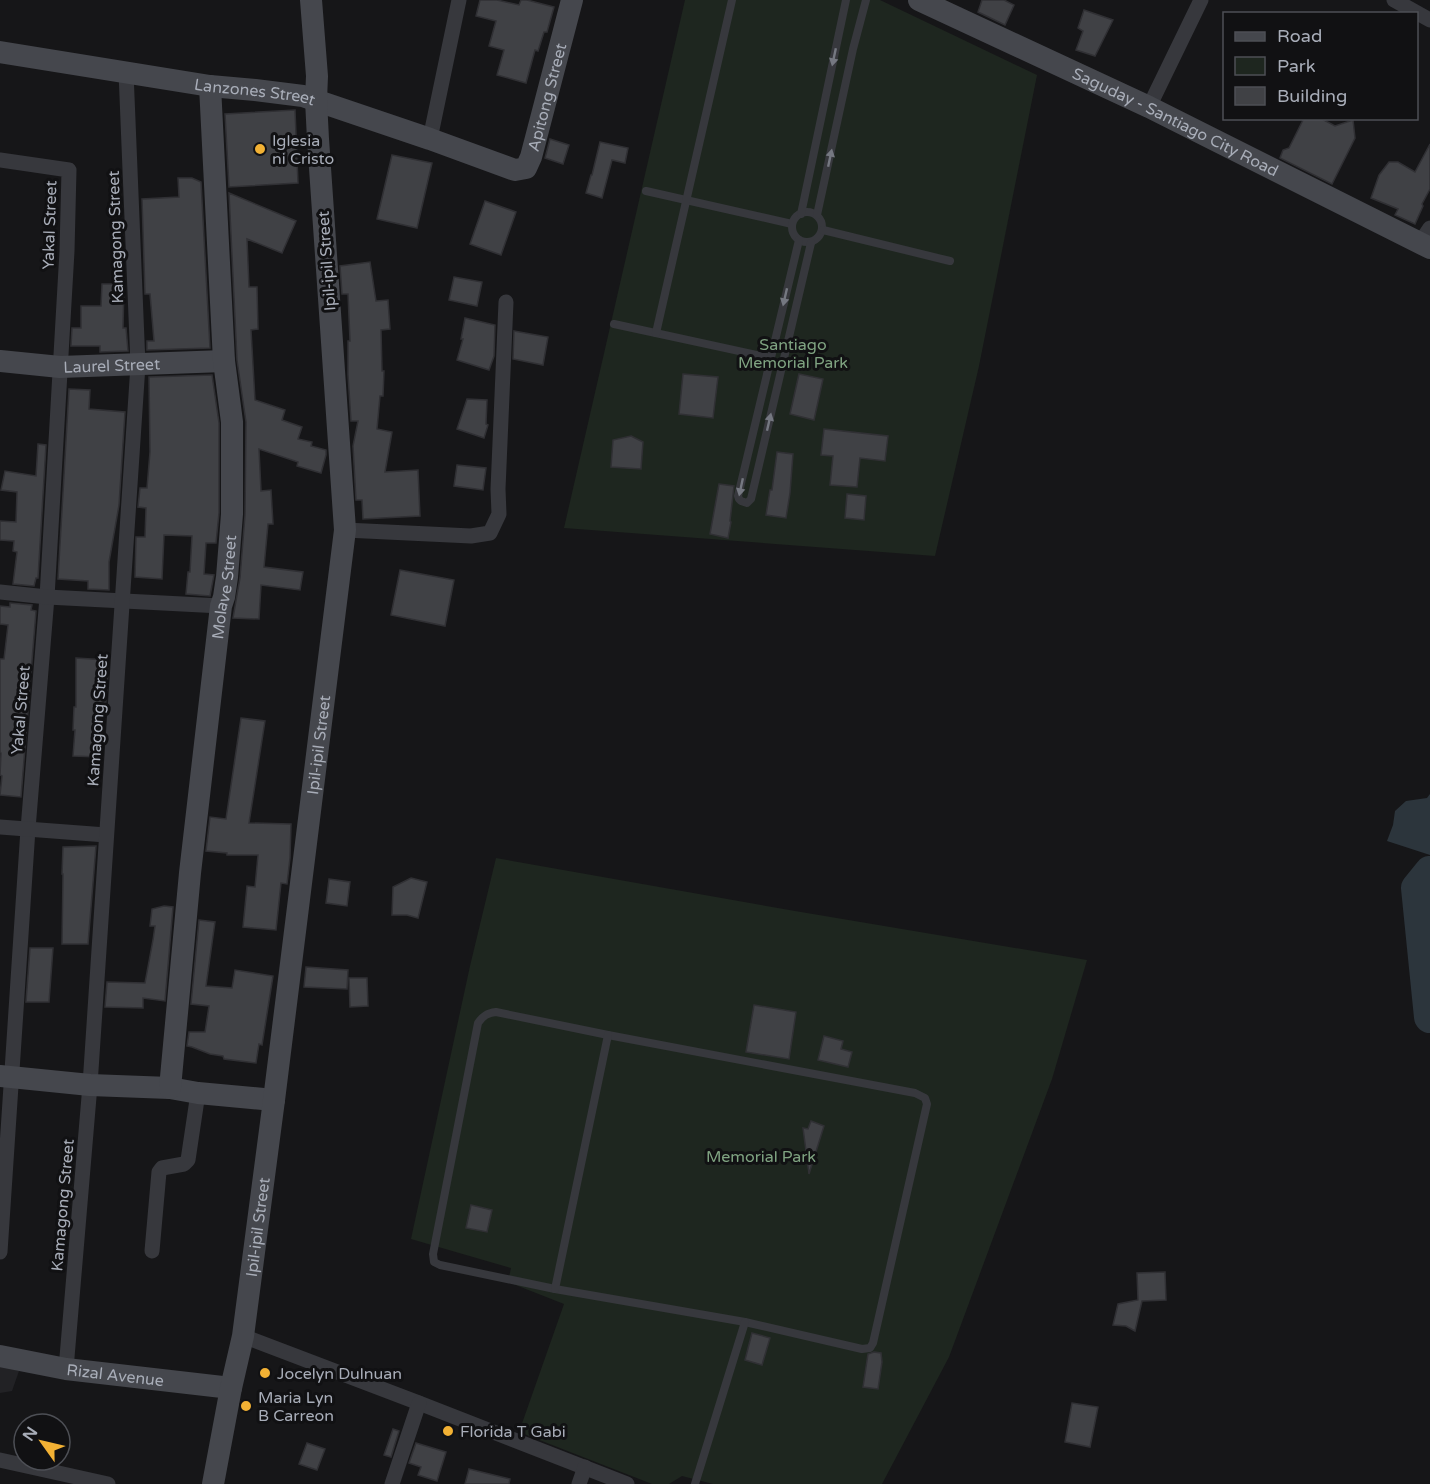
<svg xmlns="http://www.w3.org/2000/svg" width="1430" height="1484" font-family="'Varela Round',sans-serif">
	<style>
		.built { fill: #222225 }
		.green { fill: #1e261f }
		.water { fill: #2c353c }
		.lines { fill: none; stroke-linecap: round; stroke-linejoin: round }
		.river { stroke: #2c353c; stroke-width: 32 }
		.building { fill: #404145; stroke: #303034; stroke-width: 1.5 }
		.lane { stroke: #37383d; stroke-width: 8 }
		.street { stroke: #37383d; stroke-width: 15 }
		.secondary { stroke: #45474d; stroke-width: 22 }
		.oneway { fill: #757881 }
		.poi-dot { fill: #f2b134; stroke: #111113; stroke-width: 2 }
		.labels { text-anchor: middle; stroke-width: 6; stroke-linejoin: round; paint-order: stroke }
		.street-label { font-size: 16px; fill: #a8adb8; stroke: #111113 }
		.poi-label { font-size: 16px; fill: #a8adb8; stroke: #111113; text-anchor: start }
		.park-label { font-size: 16px; fill: #7fa381; stroke: #111113 }
	</style>
	<rect width="100%" height="100%" fill="#161618"/>
	<!-- built -->
	<polygon class="built" points="0,1365 19,1371 12,1391 0,1393"/>
	<!-- green -->
	<g class="green">
		<polygon points="685,0 880,0 1037,75 979,366 935,556 564,528"/>
		<polygon points="496,858 795,911 1087,960 1052,1079 949,1357 882,1484 713,1484 682,1476 669,1484 652,1484 519,1432 564,1304 508,1282 511,1268 411,1239 470,966"/>
	</g>
	<!-- water -->
	<polygon class="water" points="1430,794 1430,855 1387,841 1393,825 1395,811 1406,801 1427,798"/>
	<g class="lines">
		<!-- river -->
		<polyline class="river" points="1430,872 1417,888 1430,1017"/>
	</g>
	<!-- building -->
	<g class="building">
		<polygon points="480,0 497,0 519,5 521,0 527,0 554,7 547,32 544,32 538,51 535,50 526,83 497,75 504,50 489,46 496,21 476,16"/>
		<polygon points="982,0 1004,0 1014,5 1005,25 978,12"/>
		<polygon points="1084,10 1113,20 1095,56 1076,50 1083,31 1078,28"/>
		<polygon points="295,110 298,183 229,187 225,114"/>
		<polygon points="1304,118 1320,118 1335,126 1353,120 1355,138 1332,184 1280,158 1283,150 1289,148"/>
		<polygon points="550,139 569,145 563,164 545,158"/>
		<polygon points="600,142 628,148 625,163 612,160 602,198 586,193 591,175 592,175"/>
		<polygon points="1430,144 1430,189 1422,204 1423,206 1415,224 1395,215 1398,209 1371,198 1379,175 1389,162 1398,162 1415,172"/>
		<polygon points="392,155 432,163 417,228 377,219"/>
		<polygon points="178,178 192,178 201,182 210,348 147,350 147,341 154,341 150,294 145,294 142,199 179,197"/>
		<polygon points="229,193 296,221 282,253 247,239 249,287 257,287 258,329 251,330 255,400 285,410 282,420 302,427 298,439 312,442 311,446 326,450 326,455 321,473 297,466 298,462 259,449 261,491 271,490 273,524 268,524 264,567 303,572 300,590 261,585 259,619 233,618 240,578 245,515 246,422 237,360"/>
		<polygon points="485,201 516,212 501,255 470,244"/>
		<polygon points="370,262 376,301 388,300 390,329 381,330 382,371 384,371 383,396 380,396 377,429 392,432 385,472 418,470 420,516 363,519 362,500 356,500 353,446 358,421 351,421 348,375 348,341 350,341 348,294 342,294 340,266"/>
		<polygon points="454,277 482,282 477,306 449,300"/>
		<polygon points="102,284 124,284 123,328 126,328 128,351 100,352 100,346 71,346 72,328 81,328 81,306 101,306"/>
		<polygon points="465,318 495,325 494,356 489,370 457,360 463,339 461,339"/>
		<polygon points="514,331 548,337 543,365 513,359"/>
		<polygon points="683,374 718,377 713,418 679,414"/>
		<polygon points="799,374 823,379 814,420 790,414"/>
		<polygon points="212,375 219,423 219,513 216,543 206,543 204,574 214,575 210,596 186,594 188,572 190,572 192,536 164,535 162,579 135,577 136,537 145,537 146,508 138,507 140,488 147,488 150,452 149,377"/>
		<polygon points="69,389 90,390 89,409 125,412 119,505 109,562 109,590 88,589 88,581 58,579"/>
		<polygon points="467,399 487,400 486,424 488,425 484,438 457,429"/>
		<polygon points="824,429 888,436 885,461 860,458 857,487 830,485 833,456 821,455"/>
		<polygon points="631,436 643,442 641,469 611,467 613,440"/>
		<polygon points="38,444 46,445 38,578 36,578 34,586 13,584 17,552 13,551 14,541 0,540 0,521 16,522 17,492 1,490 5,471 36,476"/>
		<polygon points="777,452 793,454 790,493 786,518 766,515 770,490 772,490"/>
		<polygon points="457,465 486,468 483,490 454,486"/>
		<polygon points="719,484 734,486 730,521 731,522 728,538 710,534"/>
		<polygon points="847,494 866,496 864,520 845,518"/>
		<polygon points="400,570 454,580 445,626 391,615"/>
		<polygon points="10,603 32,605 31,610 36,611 21,797 0,795 2,776 0,775 1,753 0,752 0,659 4,659 8,625 0,624 0,606 10,607"/>
		<polygon points="76,658 107,660 108,671 105,712 100,738 103,739 100,757 73,756 75,730 73,730 74,707 76,707"/>
		<polygon points="241,718 265,721 249,823 291,824 290,858 287,884 281,883 276,930 243,927 247,886 255,887 258,855 227,855 227,853 206,851 210,817 226,819"/>
		<polygon points="96,846 88,944 62,944 63,874 62,874 63,847"/>
		<polygon points="411,878 427,882 418,918 407,915 392,915 393,887"/>
		<polygon points="329,879 350,882 347,906 326,903"/>
		<polygon points="164,906 173,907 165,1001 143,998 143,1008 105,1007 107,982 145,983 153,940 155,926 150,926 152,909"/>
		<polygon points="199,920 215,922 206,986 232,988 235,970 273,976 262,1045 259,1044 256,1063 224,1059 223,1056 210,1054 192,1047 187,1046 189,1032 205,1032 209,1006 191,1004"/>
		<polygon points="30,948 53,948 49,1002 26,1002"/>
		<polygon points="306,967 348,970 347,989 304,987"/>
		<polygon points="349,978 367,978 368,1006 350,1007"/>
		<polygon points="754,1005 796,1012 789,1059 746,1052"/>
		<polygon points="824,1036 843,1041 841,1049 852,1052 848,1067 818,1060"/>
		<polygon points="811,1121 824,1126 809,1174 803,1128 808,1129"/>
		<polygon points="471,1205 492,1210 487,1232 466,1228"/>
		<polygon points="1165,1272 1166,1300 1142,1301 1135,1331 1126,1326 1113,1325 1118,1304 1138,1300 1137,1273"/>
		<polygon points="752,1333 770,1338 762,1365 745,1360"/>
		<polygon points="874,1352 881,1353 882,1362 878,1389 863,1387 868,1354"/>
		<polygon points="1072,1403 1098,1407 1090,1447 1065,1442"/>
		<polygon points="393,1429 399,1431 391,1457 384,1455"/>
		<polygon points="307,1443 325,1449 317,1470 299,1464"/>
		<polygon points="416,1443 446,1452 437,1481 418,1475 421,1467 409,1463"/>
		<polygon points="469,1469 510,1479 509,1484 465,1484"/>
	</g>
	<g class="lines">
		<!-- lane -->
		<g class="lane">
			<polyline points="646,191 792,224"/>
			<circle cx="807" cy="227" r="15"/>
			<polyline points="801,214 846,0"/>
			<polyline points="817,215 853,49 866,0"/>
			<polyline points="823,230 950,261"/>
			<polyline points="799,240 738,496 739,499 741,501 747,503 751,499 811,243"/>
			<polyline points="614,324 771,358"/>
			<polyline points="656,333 732,0"/>
			<path d="M496,1012L608,1035L915,1093L925,1098L927,1104L873,1343L870,1348L862,1349L745,1322L555,1289L440,1265L434,1262L433,1254L478,1023C483,1016 487,1013 496,1012Z"/>
			<polyline points="555,1289 608,1035"/>
			<polyline points="695,1484 745,1322"/>
		</g>
		<!-- street -->
		<g class="street">
			<polyline points="1394,0 1430,20"/>
			<polyline points="1149,107 1201,0"/>
			<polyline points="430,139 459,0"/>
			<polyline points="0,160 69,170 67,251 47,597 28,829 0,1252"/>
			<polyline points="1420,243 1430,228"/>
			<polyline points="345,530 471,536 490,533 499,514 498,489 506,302"/>
			<polyline points="0,592 47,597 221,606"/>
			<polyline points="0,827 106,835"/>
			<polyline points="152,1251 159,1172 162,1168 184,1164 188,1160 198,1093"/>
			<polyline points="243,1336 419,1403 627,1484"/>
			<polyline points="66,1369 90,1085 138,365 126,72"/>
			<polyline points="0,1460 108,1484"/>
			<polyline points="392,1484 419,1403"/>
			<polyline points="579,1484 585,1467"/>
		</g>
		<!-- secondary -->
		<g class="secondary">
			<path id="s1" d="M919,0L1149,107L1430,248"/>
			<path id="s2" d="M0,52L210,86L255,90L303,96L430,139L515,170L526,168L531,157L572,0"/>
			<path id="s3" d="M0,361L60,367L224,361"/>
			<polyline points="0,1076 90,1085 170,1088 198,1093 274,1100"/>
			<path id="s4" d="M170,1088L190,873L221,606L224,597L227,577L232,514V422L224,361L210,86"/>
			<path id="s5" d="M0,1356L66,1369L231,1388"/>
			<path id="s6" d="M213,1484L231,1388L243,1336L274,1100L345,530L318,139L316,100L317,76L311,0"/>
		</g>
	</g>
	<!-- one-way arrows -->
	<defs><path id="oneway-solid" d="M-6-.8H1V-3.2L6.5 0L1 3.2V.8H-6Z" transform="scale(1.5)"/></defs>
	<g class="oneway">
		<use href="#oneway-solid" transform="translate(834 57) rotate(102)"/>
		<use href="#oneway-solid" transform="translate(830 158) rotate(-78)"/>
		<use href="#oneway-solid" transform="translate(785 297) rotate(103)"/>
		<use href="#oneway-solid" transform="translate(769 422) rotate(-77)"/>
		<use href="#oneway-solid" transform="translate(741 487) rotate(102)"/>
	</g>
	<!-- markers -->
	<g class="poi-dot">
		<circle cx="260" cy="149" r="6"/>
		<circle cx="265" cy="1373" r="6"/>
		<circle cx="246" cy="1406" r="6"/>
		<circle cx="448" cy="1431" r="6"/>
	</g>
	<g class="labels">
		<!-- street labels -->
		<g class="street-label">
			<text dy="6" stroke="none"><textPath href="#s2" startOffset="258">Lanzones Street</textPath></text>
			<text dy="6" stroke="none"><textPath href="#s2" startOffset="616">Apitong Street</textPath></text>
			<text dy="6" stroke="none"><textPath href="#s1" startOffset="284">Saguday - Santiago City Road</textPath></text>
			<text transform="translate(49 225) rotate(-88)" y="6">Yakal Street</text>
			<text transform="translate(115 237) rotate(-92)" y="6">Kamagong Street</text>
			<text transform="translate(326 261) rotate(-94)" y="6">Ipil-ipil Street</text>
			<text dy="6" stroke="none"><textPath href="#s3" startOffset="112">Laurel Street</textPath></text>
			<text dy="6" stroke="none"><textPath href="#s4" startOffset="504">Molave Street</textPath></text>
			<text transform="translate(20 710) rotate(-85)" y="6">Yakal Street</text>
			<text transform="translate(97 720) rotate(-86)" y="6">Kamagong Street</text>
			<text dy="6" stroke="none"><textPath href="#s6" startOffset="747">Ipil-ipil Street</textPath></text>
			<text transform="translate(62 1205) rotate(-85)" y="6">Kamagong Street</text>
			<text dy="6" stroke="none"><textPath href="#s6" startOffset="261">Ipil-ipil Street</textPath></text>
			<text dy="6" stroke="none"><textPath href="#s5" startOffset="117">Rizal Avenue</textPath></text>
		</g>
		<!-- poi labels -->
		<g class="poi-label">
			<text x="272" y="146">Iglesia<tspan x="272" dy="18">ni Cristo</tspan></text>
			<text x="277" y="1379">Jocelyn Dulnuan</text>
			<text x="258" y="1403">Maria Lyn<tspan x="258" dy="18">B Carreon</tspan></text>
			<text x="460" y="1437">Florida T Gabi</text>
		</g>
		<!-- park labels -->
		<g class="park-label">
			<text x="793" y="350">Santiago<tspan x="793" dy="18">Memorial Park</tspan></text>
			<text x="761" y="1162">Memorial Park</text>
		</g>
	</g>
	<!-- legend -->
	<rect x="1223" y="12" width="195" height="108" fill="#111113" stroke="#4d4f55" stroke-width="1.5"/>
	<rect x="1235" y="32" width="30" height="9" fill="#45474d" stroke="#4d4f55" stroke-width="1.5"/>
	<text x="1277" y="42" font-size="18" fill="#a8adb8">Road</text>
	<rect x="1235" y="57" width="30" height="18" fill="#1e261f" stroke="#4d4f55" stroke-width="1.5"/>
	<text x="1277" y="72" font-size="18" fill="#a8adb8">Park</text>
	<rect x="1235" y="87" width="30" height="18" fill="#404145" stroke="#4d4f55" stroke-width="1.5"/>
	<text x="1277" y="102" font-size="18" fill="#a8adb8">Building</text>
	<!-- north arrow -->
	<g transform="translate(42 1442) rotate(304)"><circle r="28" fill="#111113" stroke="#4d4f55" stroke-width="1.5"/>
	<path d="M0-4.5L10 22L0 15L-10 22Z" fill="#f2b134"/>
	<text y="-9" font-size="16" font-weight="bold" text-anchor="middle" fill="#a8adb8">N</text>
	</g>
</svg>
